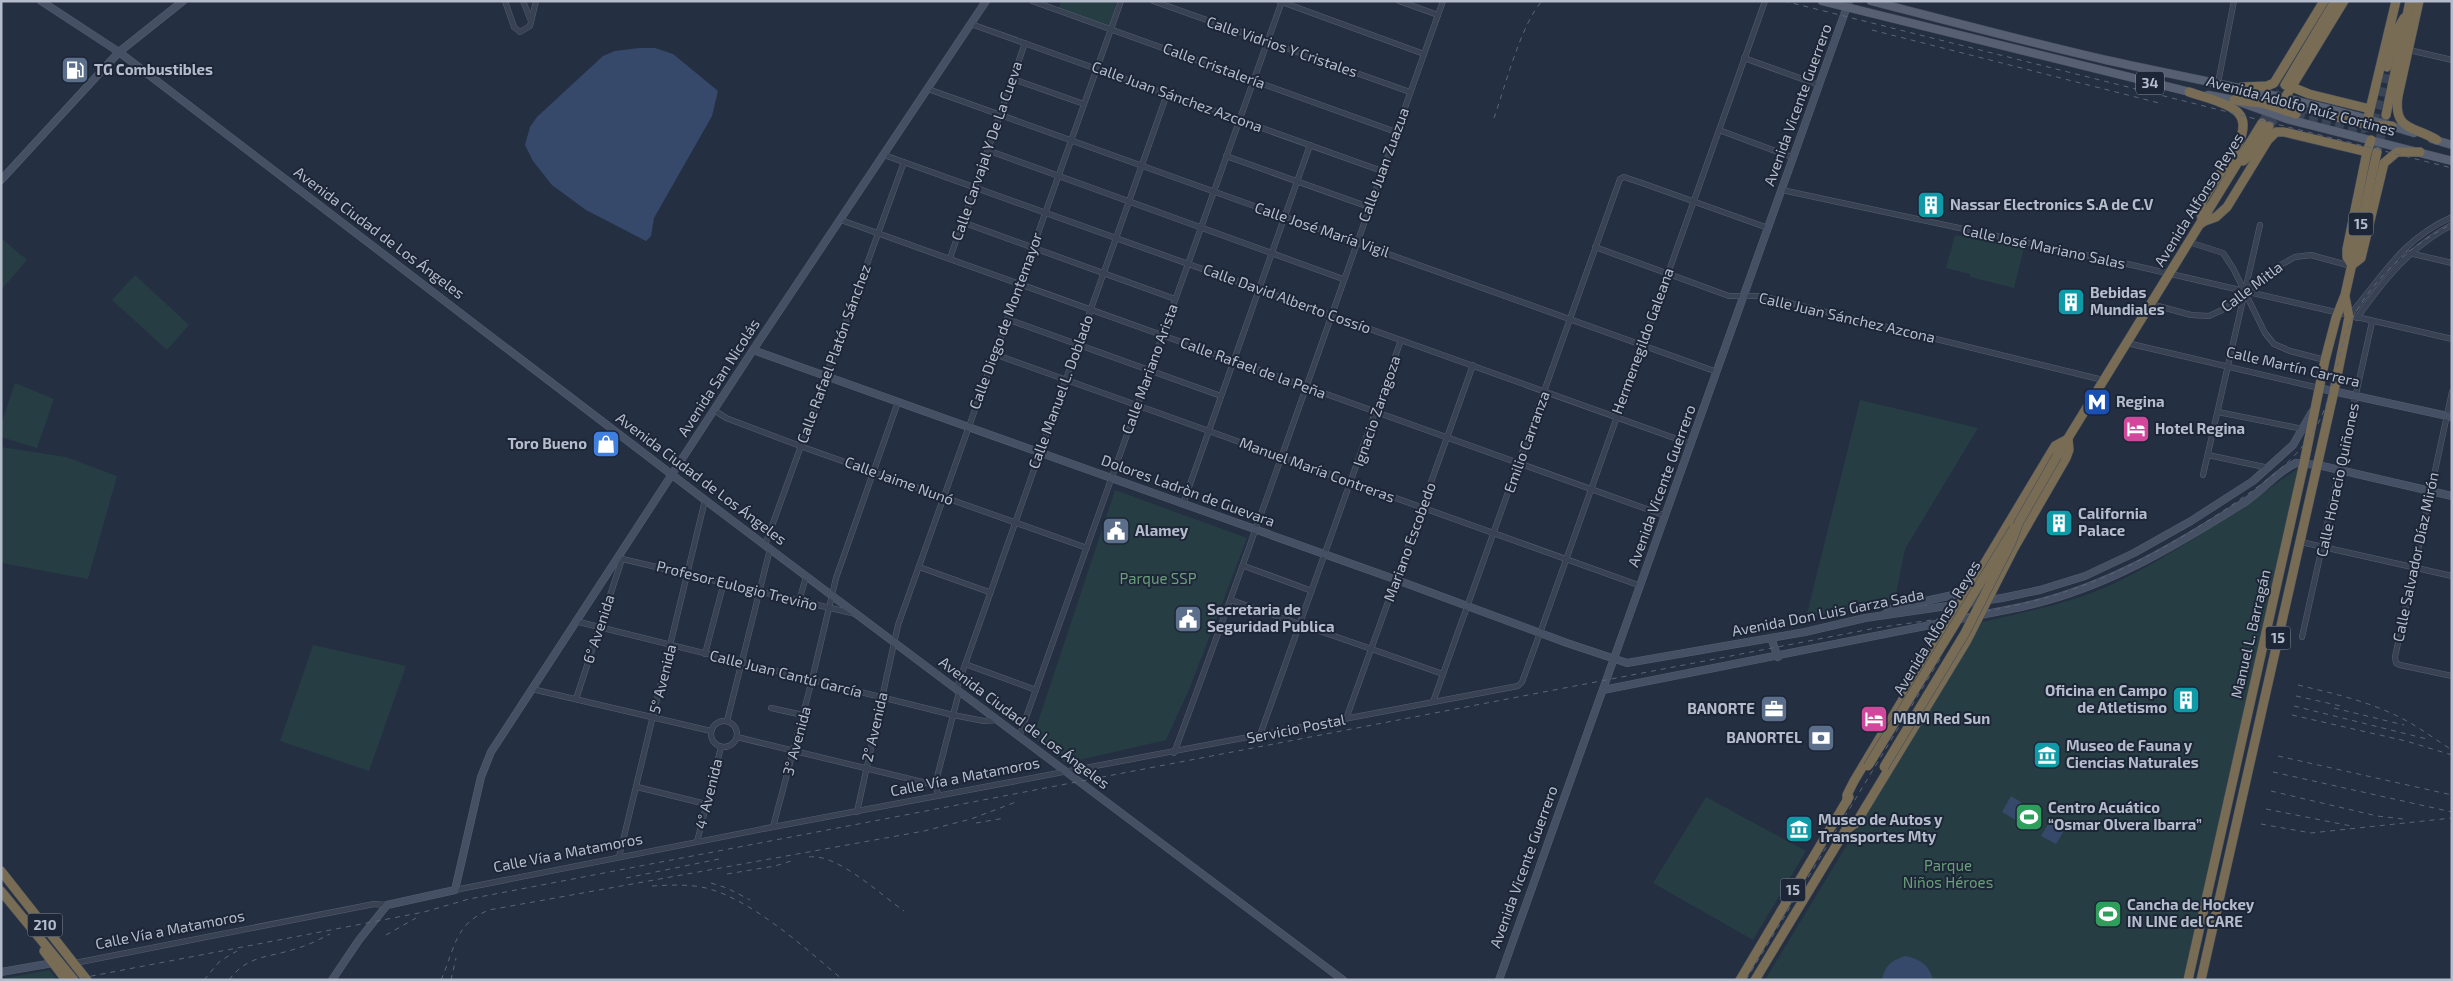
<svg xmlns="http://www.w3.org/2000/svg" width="2453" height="981" font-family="'Exo 2',sans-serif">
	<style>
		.green { fill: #263e43 }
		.water { fill: #37496a }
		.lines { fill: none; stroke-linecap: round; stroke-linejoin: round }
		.highway-tunnel { stroke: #3a4457; stroke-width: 9; stroke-dasharray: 9 4.5; stroke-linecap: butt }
		.street-casing { stroke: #565f6f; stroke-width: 6 }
		.secondary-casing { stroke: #565f6f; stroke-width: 8 }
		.primary-casing { stroke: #424a5b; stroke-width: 9 }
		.highway-casing { stroke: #434c5c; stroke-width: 10 }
		.street { stroke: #384252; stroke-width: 5 }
		.secondary { stroke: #465065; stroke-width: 7 }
		.primary { stroke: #566072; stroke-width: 8 }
		.highway { stroke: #786c55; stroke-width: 9 }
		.rail { stroke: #5a6579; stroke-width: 1; stroke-dasharray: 5 5; stroke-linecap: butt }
		.highway-bridge-casing { stroke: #434c5c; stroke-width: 10; stroke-linecap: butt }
		.highway-bridge { stroke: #786c55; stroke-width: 9 }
		.labels { text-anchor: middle; stroke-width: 4; stroke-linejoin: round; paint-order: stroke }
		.shield { fill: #1d2637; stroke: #87909f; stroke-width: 1 }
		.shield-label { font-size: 14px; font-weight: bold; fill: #b5bdcc }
		.street-label { font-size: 15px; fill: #b5bdcc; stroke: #1d2637 }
		.poi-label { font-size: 15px; font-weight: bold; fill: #b5bdcc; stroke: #1d2637; text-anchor: start }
		.park-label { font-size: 15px; fill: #6a9e79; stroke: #1d2637 }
	</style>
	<rect width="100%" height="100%" fill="#242f42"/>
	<!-- green -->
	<g class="green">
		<polygon points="1061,1 1117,1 1110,24 1106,26 1058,9"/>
		<polygon points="1955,235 2024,248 2014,288 1970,277 1970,274 1946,268"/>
		<polygon points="1,238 27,260 1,290"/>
		<polygon points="135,275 189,325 167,350 112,300"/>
		<polygon points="15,383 54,399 37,448 1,437 1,425"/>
		<polygon points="1860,400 1978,428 1905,549 1895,599 1806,618"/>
		<polygon points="1,447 66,457 117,476 88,579 1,563"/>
		<path d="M2299,468L2184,980H1765L1982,622C2027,611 2075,603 2117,582C2181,551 2240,508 2299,468Z"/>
		<polygon points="1115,490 1247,538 1191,685 1166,740 1066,763 1033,737"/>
		<polygon points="313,645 406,666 369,771 280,741"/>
		<polygon points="1706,797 1806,851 1753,940 1653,883"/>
		<polygon points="49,970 58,980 1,980 1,979"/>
	</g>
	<!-- water -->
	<g class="water">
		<polygon points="639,48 655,48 673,54 718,91 712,116 654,218 651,236 646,241 586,210 552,185 533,161 525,145 530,127 537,117 603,56 615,51"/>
		<polygon points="2011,796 2043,816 2034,831 2002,812"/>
		<polygon points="2050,821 2065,829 2056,844 2041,836"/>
		<path d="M1906,956C1921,960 1929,965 1933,980H1882C1885,965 1892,960 1906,956Z"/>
	</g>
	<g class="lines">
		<!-- highway-tunnel -->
		<g class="highway-tunnel">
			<polyline points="2296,114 2362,129 2368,127 2376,115 2387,67"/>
			<polyline points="2262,123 2285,85"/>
			<path d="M2269,126C2287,102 2295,107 2321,113"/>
			<polyline points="2377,152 2385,118"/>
		</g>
		<!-- street casing -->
		<g class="street-casing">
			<g id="street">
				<polyline points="505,1 514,27 520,32 530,26 536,1"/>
				<polyline points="523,1 531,21"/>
				<polyline points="1032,1 1396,132"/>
				<polyline points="1153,1 1410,92"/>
				<polyline points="1279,1 1424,54"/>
				<polyline points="1399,1 1438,15"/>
				<polyline points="971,24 1382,171"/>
				<polyline points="2409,50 2452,60"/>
				<polyline points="1744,58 1819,85"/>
				<polyline points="1013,79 1084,104"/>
				<polyline points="2218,83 2234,1"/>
				<polyline points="928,89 1717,372"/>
				<polyline points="1719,130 1794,158"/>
				<polyline points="987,150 1343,279"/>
				<polyline points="884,155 1691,444"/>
				<polyline points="1226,156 1369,207"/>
				<polyline points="1782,190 2132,265 2452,339"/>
				<polyline points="841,220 1666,516"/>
				<polyline points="962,222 1175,299"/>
				<polyline points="2189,242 2223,253 2233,268 2265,333 2274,344 2290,351 2325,360"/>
				<polyline points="1595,247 1729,296 1761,296 2103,380"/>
				<polyline points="2409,253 2452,263"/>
				<polyline points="950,258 1025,43"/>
				<polyline points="2151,304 2191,315 2209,316 2222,310 2277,267 2295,257 2311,255 2351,266"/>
				<path d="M2349,316C2382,277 2402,239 2452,217"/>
				<path d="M2357,318C2384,280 2410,247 2452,225"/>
				<polyline points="1007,319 1221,396"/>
				<polyline points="2127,343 2319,388"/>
				<polyline points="994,354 1641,586"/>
				<polyline points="2452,392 2395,657 2396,663 2400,665 2452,676"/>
				<polyline points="714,410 726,418 800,446 1087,548"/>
				<polyline points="2218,412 2303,429"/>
				<polyline points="2208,455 2269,468"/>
				<polyline points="2203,475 2260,225"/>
				<polyline points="1183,504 1310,145"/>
				<polyline points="2301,542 2452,576"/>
				<polyline points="765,545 904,162"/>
				<polyline points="618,558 856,614"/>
				<polyline points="1244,566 1312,591"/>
				<polyline points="919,567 989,592"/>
				<polyline points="1231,600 1443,674"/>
				<polyline points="799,601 806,577"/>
				<polyline points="575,621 953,715 984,721 997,720"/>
				<polyline points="2302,637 2372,322"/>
				<polyline points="705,654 724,582"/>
				<polyline points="965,664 1036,690"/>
				<polyline points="532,689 711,731"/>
				<polyline points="956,690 1167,94"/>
				<polyline points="576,699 622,559"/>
				<polyline points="1433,702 1620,179 1624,177 1642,183 1768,228"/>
				<polyline points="771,708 803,715"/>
				<polyline points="1346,719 1473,365"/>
				<circle cx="724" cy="734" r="13"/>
				<polyline points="727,721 770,549"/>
				<polyline points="1260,735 1401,340"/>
				<polyline points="737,737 935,785"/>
				<polyline points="1019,737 1282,1"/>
				<path d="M1174,753C1267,504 1353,252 1443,1"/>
				<polyline points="637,787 706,804"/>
				<polyline points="939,796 935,785 959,692"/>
				<polyline points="857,812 898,625 1121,1"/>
				<polyline points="773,827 812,680 836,578 898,402"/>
				<polyline points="697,842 721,747"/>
				<polyline points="619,857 705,500"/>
				<polyline points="455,890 773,827 1518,686 1522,682 1540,633 1765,1"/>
				<polyline points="75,963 374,904 387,905"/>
			</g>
		</g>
		<!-- secondary casing -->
		<g class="secondary-casing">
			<g id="secondary">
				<polyline points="41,1 119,52 705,500 1343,980"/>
				<polyline points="1,180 119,52 183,1"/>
				<polyline points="753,350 1397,580 1567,643 1627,663 1805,632 1865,618 2002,598 2040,590 2085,576 2134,553 2191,521 2253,481 2293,445 2312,412"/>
				<polyline points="2319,388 2452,417"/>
				<polyline points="1884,615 1893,608 1967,592"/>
				<polyline points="1771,638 1778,657"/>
				<path d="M1603,690L2021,607C2104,589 2174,547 2245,502C2262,491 2279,470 2296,463L2318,465L2452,496"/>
				<polyline points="1,972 53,963"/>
				<polyline points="332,980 359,940 387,905 455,890 481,777 491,752 753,350 986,1"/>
				<polyline points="1499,980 1849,1"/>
			</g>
		</g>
		<!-- primary casing -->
		<g class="primary-casing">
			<g id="primary">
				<polyline points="1822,1 2194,93"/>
				<path d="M1871,1C1949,21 2027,42 2106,60C2210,83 2312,100 2414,133"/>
				<polyline points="2208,95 2234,100 2287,119 2452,161"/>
				<polyline points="2432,139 2452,145"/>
			</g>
		</g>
		<!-- highway casing -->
		<g class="highway-casing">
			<g id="highway">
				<path d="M2419,1L2398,96C2393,131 2414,126 2437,140"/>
				<polyline points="2387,67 2396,32 2404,18"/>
				<polyline points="2285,85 2335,1"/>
				<polyline points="2242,87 2267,86 2274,83 2324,1"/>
				<polyline points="2292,87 2309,94 2370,109"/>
				<path d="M2189,92C2203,97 2223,101 2235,110C2263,130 2210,181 2202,203C2200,210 2202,216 2202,223"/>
				<polyline points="2286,96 2344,1"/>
				<polyline points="2234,100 2262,103 2296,114"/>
				<polyline points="2321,113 2367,125 2392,126"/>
				<polyline points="2386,115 2410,1"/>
				<polyline points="2368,118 2396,1"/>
				<polyline points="2371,140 2367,152 2347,249 2347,257 2352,265 2361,258 2384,163 2397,152 2420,152"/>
				<polyline points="2243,161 2250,155 2269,126"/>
				<polyline points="2202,222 2216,217 2227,207 2268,140 2276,132 2284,132 2367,152"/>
				<polyline points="2057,456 2262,123"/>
				<polyline points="1846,830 1856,823 1966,642 2014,548 2066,458 2069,450 2068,439 2055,446 1854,781 1847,795 1847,801"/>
				<polyline points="1,871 87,980"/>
				<polyline points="1,891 74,980"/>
				<polyline points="44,951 66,980"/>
				<polyline points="1740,980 1849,797"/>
				<polyline points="1755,980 1848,826"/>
				<polyline points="2188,980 2304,463 2325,360 2336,318 2345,295 2377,152"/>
				<polyline points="2201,980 2334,391 2349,317 2345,297"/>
			</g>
		</g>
		<!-- street -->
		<use href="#street" class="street"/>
		<!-- secondary -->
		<use href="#secondary" class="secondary"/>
		<!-- primary -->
		<use href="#primary" class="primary"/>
		<!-- highway -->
		<use href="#highway" class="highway"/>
		<!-- rail -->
		<g class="rail">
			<polyline points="1784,1 2452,168"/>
			<polyline points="1872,30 2163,104"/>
			<path d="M1494,118C1505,87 1521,24 1542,1"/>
			<path d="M2298,685C2331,693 2364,700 2395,715C2415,724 2433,738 2452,750"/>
			<polyline points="2296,696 2341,706"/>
			<polyline points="2294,706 2427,739"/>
			<polyline points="2334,708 2404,725"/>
			<polyline points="2292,715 2406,741 2452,755"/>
			<polyline points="2278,756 2452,795"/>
			<polyline points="2273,772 2452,812"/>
			<polyline points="2271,791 2377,816 2403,819"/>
			<polyline points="2266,809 2351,826"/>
			<polyline points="976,823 1005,818"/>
			<polyline points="2261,824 2311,833 2452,818"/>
			<path d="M809,857C837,853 881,895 904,911"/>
			<polyline points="727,874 775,866 791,861"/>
			<polyline points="626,878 719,859"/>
			<polyline points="711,883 727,888 750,900"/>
			<path d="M652,886C670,885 689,884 706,888C753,900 806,949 843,980"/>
			<polyline points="386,935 416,918"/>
			<path d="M71,980L424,912L469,899L1876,628C1943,618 2012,611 2076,588C2130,569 2181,539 2229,507C2261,485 2294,463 2315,429C2331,402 2335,369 2344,340C2359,290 2406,247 2452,224"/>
			<polyline points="204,980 220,961 237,951"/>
			<path d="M229,980C248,954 270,958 298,948C309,945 320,939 330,934"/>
			<path d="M441,980C455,949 454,924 489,910L924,831L971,819L1016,802"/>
			<polyline points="451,980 456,958"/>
			<polyline points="1746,980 1940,659"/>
		</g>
		<!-- highway-bridge casing -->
		<g class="highway-bridge-casing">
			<g id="highway-bridge">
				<polyline points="1868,766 2014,528"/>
				<polyline points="1884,767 1965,633 2011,543 2019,522 2057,456"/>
			</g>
		</g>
		<!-- highway-bridge -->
		<use href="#highway-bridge" class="highway-bridge"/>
	</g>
	<!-- icons -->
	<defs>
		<g id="fuel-square" transform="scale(1.4375)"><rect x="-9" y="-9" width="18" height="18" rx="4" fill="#5c6f8a" stroke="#1d2637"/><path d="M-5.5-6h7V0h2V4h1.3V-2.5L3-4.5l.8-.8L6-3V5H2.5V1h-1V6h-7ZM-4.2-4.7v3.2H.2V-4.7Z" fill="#fff"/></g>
		<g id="building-square" transform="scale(1.4375)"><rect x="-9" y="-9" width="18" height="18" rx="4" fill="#0f9aa8" stroke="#1d2637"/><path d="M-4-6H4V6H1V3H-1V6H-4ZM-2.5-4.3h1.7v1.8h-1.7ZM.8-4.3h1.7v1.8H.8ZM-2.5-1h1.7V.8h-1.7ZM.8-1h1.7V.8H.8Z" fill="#fff"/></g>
		<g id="metro-square" transform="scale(1.4375)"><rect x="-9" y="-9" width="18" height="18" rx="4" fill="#1a4fb4" stroke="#1d2637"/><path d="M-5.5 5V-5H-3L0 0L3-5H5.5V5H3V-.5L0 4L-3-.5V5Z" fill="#fff"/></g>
		<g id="hotel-square" transform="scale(1.4375)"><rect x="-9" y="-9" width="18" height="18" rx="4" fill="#d1479c" stroke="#1d2637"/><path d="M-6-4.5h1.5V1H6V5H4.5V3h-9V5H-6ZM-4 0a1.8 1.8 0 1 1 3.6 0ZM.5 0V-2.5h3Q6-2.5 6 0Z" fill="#fff"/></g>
		<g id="shop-square" transform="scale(1.4375)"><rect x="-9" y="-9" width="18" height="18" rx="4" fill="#3f7fe0" stroke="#1d2637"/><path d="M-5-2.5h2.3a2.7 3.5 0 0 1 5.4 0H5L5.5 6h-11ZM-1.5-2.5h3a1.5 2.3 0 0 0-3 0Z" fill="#fff"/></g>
		<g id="civic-square" transform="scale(1.4375)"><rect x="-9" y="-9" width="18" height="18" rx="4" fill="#5c6f8a" stroke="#1d2637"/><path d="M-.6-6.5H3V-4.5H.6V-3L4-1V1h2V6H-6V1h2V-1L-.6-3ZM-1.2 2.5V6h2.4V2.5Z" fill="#fff"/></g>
		<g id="office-square" transform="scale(1.4375)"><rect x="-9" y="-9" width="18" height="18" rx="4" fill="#5c6f8a" stroke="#1d2637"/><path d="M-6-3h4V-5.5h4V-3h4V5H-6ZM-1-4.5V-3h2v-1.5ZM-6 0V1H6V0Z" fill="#fff"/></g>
		<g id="bank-square" transform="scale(1.4375)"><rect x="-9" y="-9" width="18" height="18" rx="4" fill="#5c6f8a" stroke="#1d2637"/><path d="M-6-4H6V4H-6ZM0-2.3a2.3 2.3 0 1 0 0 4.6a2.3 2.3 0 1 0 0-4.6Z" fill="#fff"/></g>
		<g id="museum-square" transform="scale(1.4375)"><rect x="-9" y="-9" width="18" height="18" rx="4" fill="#0f9aa8" stroke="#1d2637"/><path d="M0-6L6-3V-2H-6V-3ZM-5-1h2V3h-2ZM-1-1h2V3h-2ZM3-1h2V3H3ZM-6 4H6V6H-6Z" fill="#fff"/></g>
		<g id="stadium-square" transform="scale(1.4375)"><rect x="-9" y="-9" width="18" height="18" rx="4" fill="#2e9e5b" stroke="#1d2637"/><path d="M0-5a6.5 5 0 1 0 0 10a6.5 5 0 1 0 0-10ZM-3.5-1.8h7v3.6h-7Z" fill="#fff"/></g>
	</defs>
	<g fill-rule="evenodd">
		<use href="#fuel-square" x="75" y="70"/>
		<use href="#building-square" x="1931" y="205"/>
		<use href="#building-square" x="2071" y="302"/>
		<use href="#metro-square" x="2097" y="402"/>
		<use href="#hotel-square" x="2136" y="429"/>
		<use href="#shop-square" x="606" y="444"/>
		<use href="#building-square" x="2059" y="523"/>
		<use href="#civic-square" x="1116" y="531"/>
		<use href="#civic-square" x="1188" y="619"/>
		<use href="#building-square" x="2186" y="700"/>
		<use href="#office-square" x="1774" y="709"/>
		<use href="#hotel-square" x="1874" y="719"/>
		<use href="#bank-square" x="1821" y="738"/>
		<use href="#museum-square" x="2047" y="755"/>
		<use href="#stadium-square" x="2029" y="817"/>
		<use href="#museum-square" x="1799" y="829"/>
		<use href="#stadium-square" x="2108" y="914"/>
	</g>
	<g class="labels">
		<!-- shield labels -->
		<g class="shield">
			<rect x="2136" y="71.5" width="28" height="23" rx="4"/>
			<rect x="2348.5" y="212.5" width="25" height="23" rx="4"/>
			<rect x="2265.5" y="626.5" width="25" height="23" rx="4"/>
			<rect x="1780.5" y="878.5" width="25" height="23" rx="4"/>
			<rect x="27.5" y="913.5" width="35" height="23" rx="4"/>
		</g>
		<g class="shield-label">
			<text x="2150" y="88">34</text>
			<text x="2361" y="229">15</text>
			<text x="2278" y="643">15</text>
			<text x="1793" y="895">15</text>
			<text x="45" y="930">210</text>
		</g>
		<!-- street labels -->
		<g class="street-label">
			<text transform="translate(1282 47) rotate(19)" y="5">Calle Vidrios Y Cristales</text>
			<text transform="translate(1214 66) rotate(20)" y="5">Calle Cristalería</text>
			<text transform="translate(1177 97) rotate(20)" y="5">Calle Juan Sánchez Azcona</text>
			<text transform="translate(1798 105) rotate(-70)" y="5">Avenida Vicente Guerrero</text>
			<text transform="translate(2301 106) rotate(15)" y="5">Avenida Adolfo Ruíz Cortines</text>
			<text transform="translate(987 151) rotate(-71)" y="5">Calle Carvajal Y De La Cueva</text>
			<text transform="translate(1384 165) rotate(-70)" y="5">Calle Juan Zuazua</text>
			<text transform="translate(2199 200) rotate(-58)" y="5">Avenida Alfonso Reyes</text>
			<text transform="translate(1322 230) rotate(19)" y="5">Calle José María Vigil</text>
			<text transform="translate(379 233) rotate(37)" y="5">Avenida Ciudad de Los Ángeles</text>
			<text transform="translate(2044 247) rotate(12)" y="5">Calle José Mariano Salas</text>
			<text transform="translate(2252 287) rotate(-37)" y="5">Calle Mitla</text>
			<text transform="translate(1287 299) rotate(20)" y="5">Calle David Alberto Cossío</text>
			<text transform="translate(1847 318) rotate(13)" y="5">Calle Juan Sánchez Azcona</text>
			<text transform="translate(1006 321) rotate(-70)" y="5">Calle Diego de Montemayor</text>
			<text transform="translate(1643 341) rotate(-70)" y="5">Hermenegildo Galeana</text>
			<text transform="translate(834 354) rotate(-70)" y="5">Calle Rafael Platón Sánchez</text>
			<text transform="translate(2293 367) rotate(13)" y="5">Calle Martín Carrera</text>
			<text transform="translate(1253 368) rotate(20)" y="5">Calle Rafael de la Peña</text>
			<text transform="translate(1150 369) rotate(-70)" y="5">Calle Mariano Arista</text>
			<text transform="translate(719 378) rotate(-57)" y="5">Avenida San Nicolás</text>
			<text transform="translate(1061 392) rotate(-70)" y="5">Calle Manuel L. Doblado</text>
			<text transform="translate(1377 411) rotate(-71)" y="5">Ignacio Zaragoza</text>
			<text transform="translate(1527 442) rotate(-70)" y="5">Emilio Carranza</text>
			<text transform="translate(1317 470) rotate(20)" y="5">Manuel María Contreras</text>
			<text transform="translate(701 479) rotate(37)" y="5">Avenida Ciudad de Los Ángeles</text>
			<text transform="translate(2338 480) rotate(-78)" y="5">Calle Horacio Quiñones</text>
			<text transform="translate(899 481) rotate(20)" y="5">Calle Jaime Nunó</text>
			<text transform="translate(1662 486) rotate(-70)" y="5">Avenida Vicente Guerrero</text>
			<text transform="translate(1188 491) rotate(20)" y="5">Dolores Ladròn de Guevara</text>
			<text transform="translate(1410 542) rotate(-70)" y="5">Mariano Escobedo</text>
			<text transform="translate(2416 557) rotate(-78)" y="5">Calle Salvador Díaz Mirón</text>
			<text transform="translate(737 586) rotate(14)" y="5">Profesor Eulogio Treviño</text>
			<text transform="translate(1828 613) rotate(-11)" y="5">Avenida Don Luis Garza Sada</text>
			<text transform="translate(1937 628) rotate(-59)" y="5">Avenida Alfonso Reyes</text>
			<text transform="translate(599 629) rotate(-72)" y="5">6° Avenida</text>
			<text transform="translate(2251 634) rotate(-77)" y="5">Manuel L. Barragán</text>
			<text transform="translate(786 674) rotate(14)" y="5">Calle Juan Cantú García</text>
			<text transform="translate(663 679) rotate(-76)" y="5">5° Avenida</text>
			<text transform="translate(1024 723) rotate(37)" y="5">Avenida Ciudad de Los Ángeles</text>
			<text transform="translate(875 727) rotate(-77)" y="5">2° Avenida</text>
			<text transform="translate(1296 729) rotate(-11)" y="5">Servicio Postal</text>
			<text transform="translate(797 741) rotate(-75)" y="5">3° Avenida</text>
			<text transform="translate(965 777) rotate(-11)" y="5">Calle Vía a Matamoros</text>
			<text transform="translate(709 794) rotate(-76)" y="5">4° Avenida</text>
			<text transform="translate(568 853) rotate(-11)" y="5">Calle Vía a Matamoros</text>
			<text transform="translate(1524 867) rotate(-70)" y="5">Avenida Vicente Guerrero</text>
			<text transform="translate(170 930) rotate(-11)" y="5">Calle Vía a Matamoros</text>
		</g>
		<!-- poi labels -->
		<g class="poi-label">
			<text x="94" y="75">TG Combustibles</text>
			<text x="1950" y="210">Nassar Electronics S.A de C.V</text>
			<text x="2090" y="298">Bebidas<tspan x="2090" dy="17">Mundiales</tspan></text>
			<text x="2116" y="407">Regina</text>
			<text x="2155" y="434">Hotel Regina</text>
			<text x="587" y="449" text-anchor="end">Toro Bueno</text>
			<text x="2078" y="519">California<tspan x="2078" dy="17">Palace</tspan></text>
			<text x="1135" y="536">Alamey</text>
			<text x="1207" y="615">Secretaria de<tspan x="1207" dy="17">Seguridad Publica</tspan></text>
			<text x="2167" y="696" text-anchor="end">Oficina en Campo<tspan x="2167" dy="17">de Atletismo</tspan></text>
			<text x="1755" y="714" text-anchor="end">BANORTE</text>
			<text x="1893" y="724">MBM Red Sun</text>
			<text x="1802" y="743" text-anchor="end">BANORTEL</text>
			<text x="2066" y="751">Museo de Fauna y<tspan x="2066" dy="17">Ciencias Naturales</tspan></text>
			<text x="2048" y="813">Centro Acuático<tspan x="2048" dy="17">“Osmar Olvera Ibarra”</tspan></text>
			<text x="1818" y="825">Museo de Autos y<tspan x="1818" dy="17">Transportes Mty</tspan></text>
			<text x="2127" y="910">Cancha de Hockey<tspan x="2127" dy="17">IN LINE del CARE</tspan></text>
		</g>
		<!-- park labels -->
		<g class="park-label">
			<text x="1158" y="584">Parque SSP</text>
			<text x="1948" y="871">Parque<tspan x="1948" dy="17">Niños Héroes</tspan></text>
		</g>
	</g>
	<!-- border -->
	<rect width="2453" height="981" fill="none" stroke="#b5bdcc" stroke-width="5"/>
</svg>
